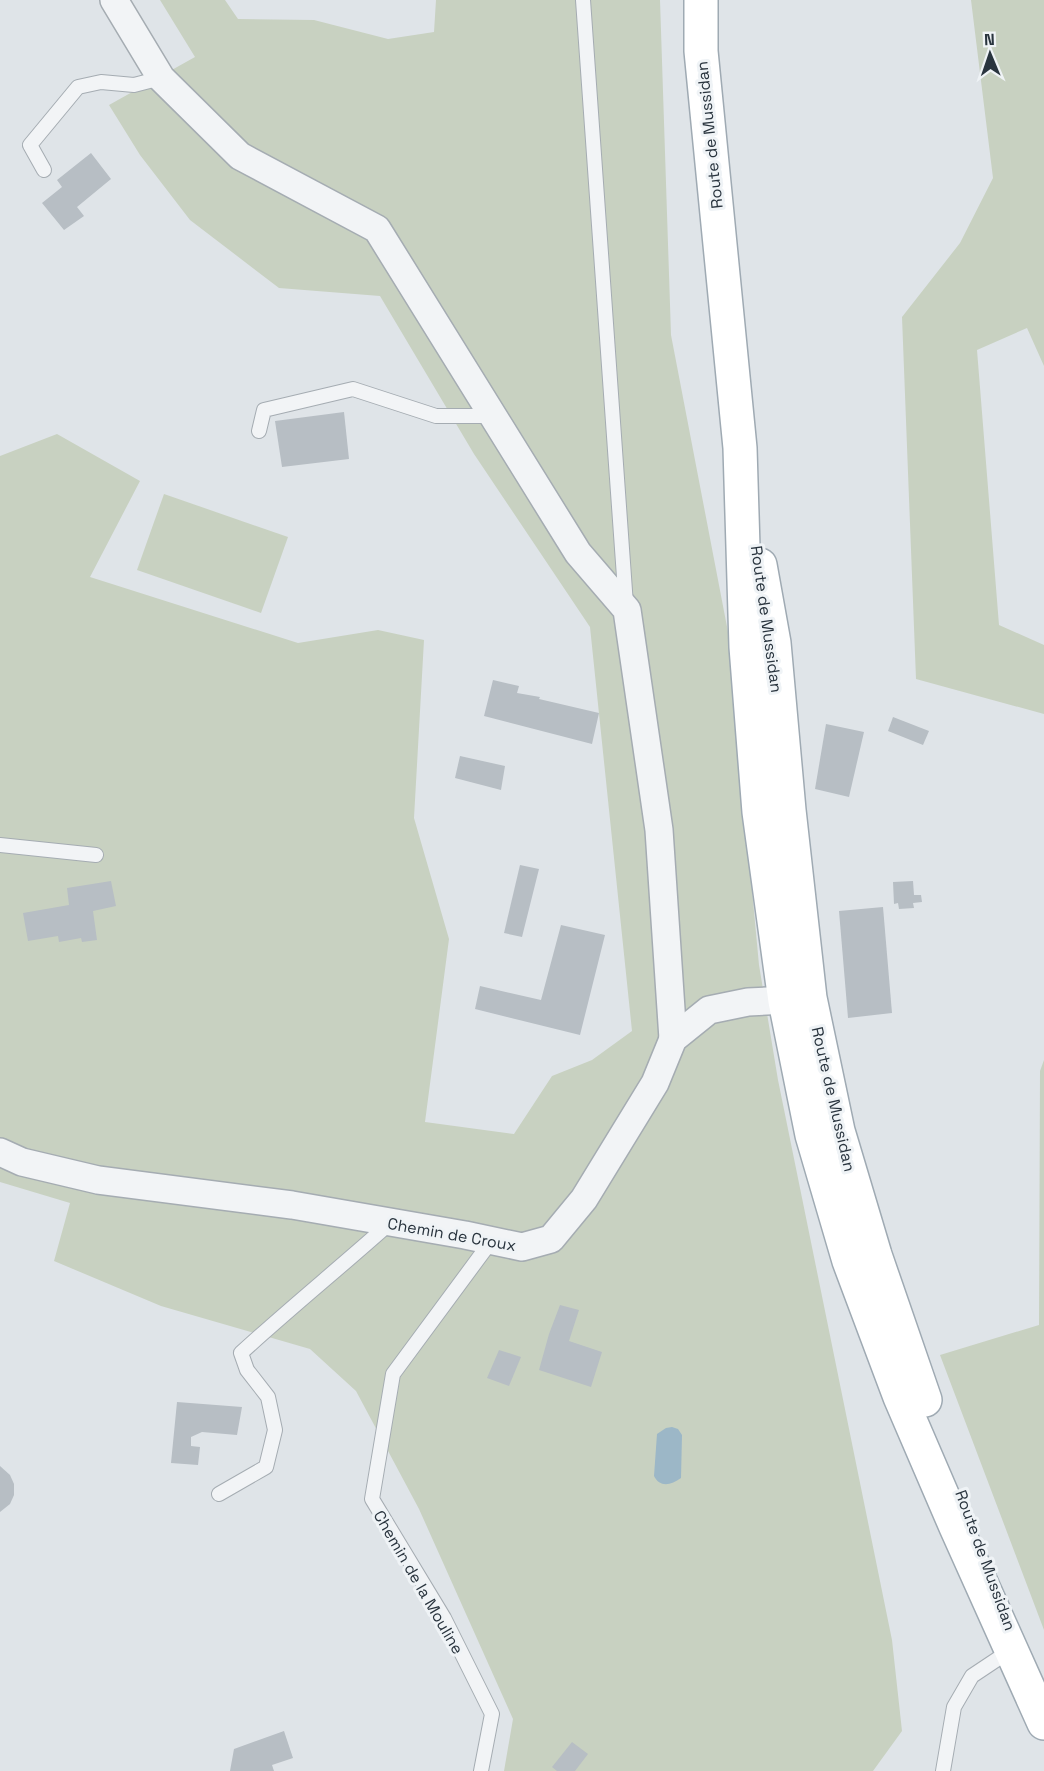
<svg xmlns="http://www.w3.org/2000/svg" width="1044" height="1771" font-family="'Space Grotesk',sans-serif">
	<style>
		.green { fill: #c8d1c1 }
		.water { fill: #9cb7c7 }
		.building { fill: #b7bec4 }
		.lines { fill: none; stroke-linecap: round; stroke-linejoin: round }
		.service-casing { stroke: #a5acb2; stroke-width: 16 }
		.minor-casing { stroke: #a5acb2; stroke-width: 30 }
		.primary-casing { stroke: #9faab3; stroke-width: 36 }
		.service { stroke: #f2f4f6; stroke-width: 14 }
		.minor { stroke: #f2f4f6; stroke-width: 27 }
		.primary { stroke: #fff; stroke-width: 33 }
		.labels { text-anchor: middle; stroke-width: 6; stroke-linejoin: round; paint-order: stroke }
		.street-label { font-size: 16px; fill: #29343e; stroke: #eff3f6 }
	</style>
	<rect width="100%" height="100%" fill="#dfe4e8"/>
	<!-- green -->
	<g class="green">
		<polygon points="160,0 225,0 238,19 314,20 388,39 434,32 436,0 660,0 671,335 728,632 759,965 778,1080 892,1640 902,1731 873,1771 504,1771 513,1719 419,1509 356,1391 310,1349 161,1306 54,1261 70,1203 0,1182 0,456 57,434 140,481 90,577 298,643 378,630 424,640 414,818 449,939 425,1122 514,1134 552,1076 592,1060 632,1031 590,627 474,454 380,296 279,288 190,220 140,155 109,105 195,57"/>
		<polygon points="971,0 1044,0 1044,366 1027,328 977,350 999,625 1044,645 1044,714 916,679 902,317 960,243 993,178"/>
		<polygon points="164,494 288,537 261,613 137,570"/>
		<polygon points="1044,1060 1044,1630 940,1355 1039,1325 1040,1071"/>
	</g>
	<!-- water -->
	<path class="water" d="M672,1427L678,1429L682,1435L681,1478C671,1485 660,1488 654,1476L657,1434L666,1428Z"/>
	<!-- building -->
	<g class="building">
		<polygon points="91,153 111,179 77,207 84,216 64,230 42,203 62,187 57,180"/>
		<polygon points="344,412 349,459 282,467 275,421"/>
		<polygon points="493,680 519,686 517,693 540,697 539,699 599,713 592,744 484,716"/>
		<polygon points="893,717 929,731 923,745 888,731"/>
		<polygon points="826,724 864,732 849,797 815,789"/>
		<polygon points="460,756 505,766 501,790 455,778"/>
		<polygon points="520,865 539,869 522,937 504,933"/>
		<polygon points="111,881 116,906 93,911 97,940 82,942 81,938 59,942 58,936 28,941 23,913 69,905 67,888"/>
		<polygon points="913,881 914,895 921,895 922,902 913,903 914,908 899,909 898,903 894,904 893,882"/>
		<polygon points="883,907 892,1013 848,1018 839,911"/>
		<polygon points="561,925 605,935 580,1035 475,1009 480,986 541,1000"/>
		<polygon points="560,1305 579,1310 569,1341 602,1352 591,1387 539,1370 549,1334"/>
		<polygon points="499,1350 521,1357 509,1386 487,1378"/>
		<polygon points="177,1402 242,1407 237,1435 202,1432 191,1437 191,1446 200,1447 198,1465 171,1463"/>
		<polygon points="0,1466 10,1475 14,1484 14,1495 10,1504 0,1512"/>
		<polygon points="284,1731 293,1758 272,1765 274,1771 230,1771 234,1749"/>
		<polygon points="572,1742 588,1754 575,1771 557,1771 552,1767"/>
	</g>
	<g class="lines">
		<!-- service casing -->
		<g class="service-casing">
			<g id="service">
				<polyline points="583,0 626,605"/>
				<polyline points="44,170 30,145 78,87 101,82 134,85 161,78"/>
				<polyline points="259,431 264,410 353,389 436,416 493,416"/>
				<polyline points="0,845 96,855"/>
				<path d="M219,1494L266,1467L275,1430L268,1397L247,1370L241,1353C290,1308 342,1266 391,1222"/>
				<polyline points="481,1771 492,1714 444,1618 372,1499 393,1374 492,1240"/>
				<polyline points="943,1771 954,1707 972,1676 1011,1650"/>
			</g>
		</g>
		<!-- minor casing -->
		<g class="minor-casing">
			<g id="minor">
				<polyline points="114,0 161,78 240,156 377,229 578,553 627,610 659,830 673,1039"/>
				<polyline points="0,1152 22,1162 98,1180 292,1205 465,1235 522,1247 551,1239 584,1199 655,1083 673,1039 709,1010 748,1002 805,999"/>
			</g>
		</g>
		<!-- primary casing -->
		<g class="primary-casing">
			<g id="primary">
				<polyline points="701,0 701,51 740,448 746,647 759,812 785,1001 812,1135 849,1261 900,1397 956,1527 1044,1723"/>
				<polyline points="760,565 774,643 789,810 810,998 838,1131 875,1255 925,1400"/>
			</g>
		</g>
		<!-- service -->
		<use href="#service" class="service"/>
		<!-- minor -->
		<use href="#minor" class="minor"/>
		<!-- primary -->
		<use href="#primary" class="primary"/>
	</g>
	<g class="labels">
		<!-- street labels -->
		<g class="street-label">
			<text transform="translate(709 135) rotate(-96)" y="6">Route de Mussidan</text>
			<text transform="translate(767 619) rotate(82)" y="6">Route de Mussidan</text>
			<text transform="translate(834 1099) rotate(77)" y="6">Route de Mussidan</text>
			<text transform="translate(452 1234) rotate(10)" y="6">Chemin de Croux</text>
			<text transform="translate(986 1560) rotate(70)" y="6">Route de Mussidan</text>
			<text transform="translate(419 1582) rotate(60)" y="6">Chemin de la Mouline</text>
		</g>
	</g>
	<!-- north arrow -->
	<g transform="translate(990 54) rotate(358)" stroke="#eff3f6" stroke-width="4.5" paint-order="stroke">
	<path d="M0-4.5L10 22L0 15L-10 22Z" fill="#29343e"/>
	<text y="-9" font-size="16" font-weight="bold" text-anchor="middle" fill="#29343e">N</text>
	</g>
</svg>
